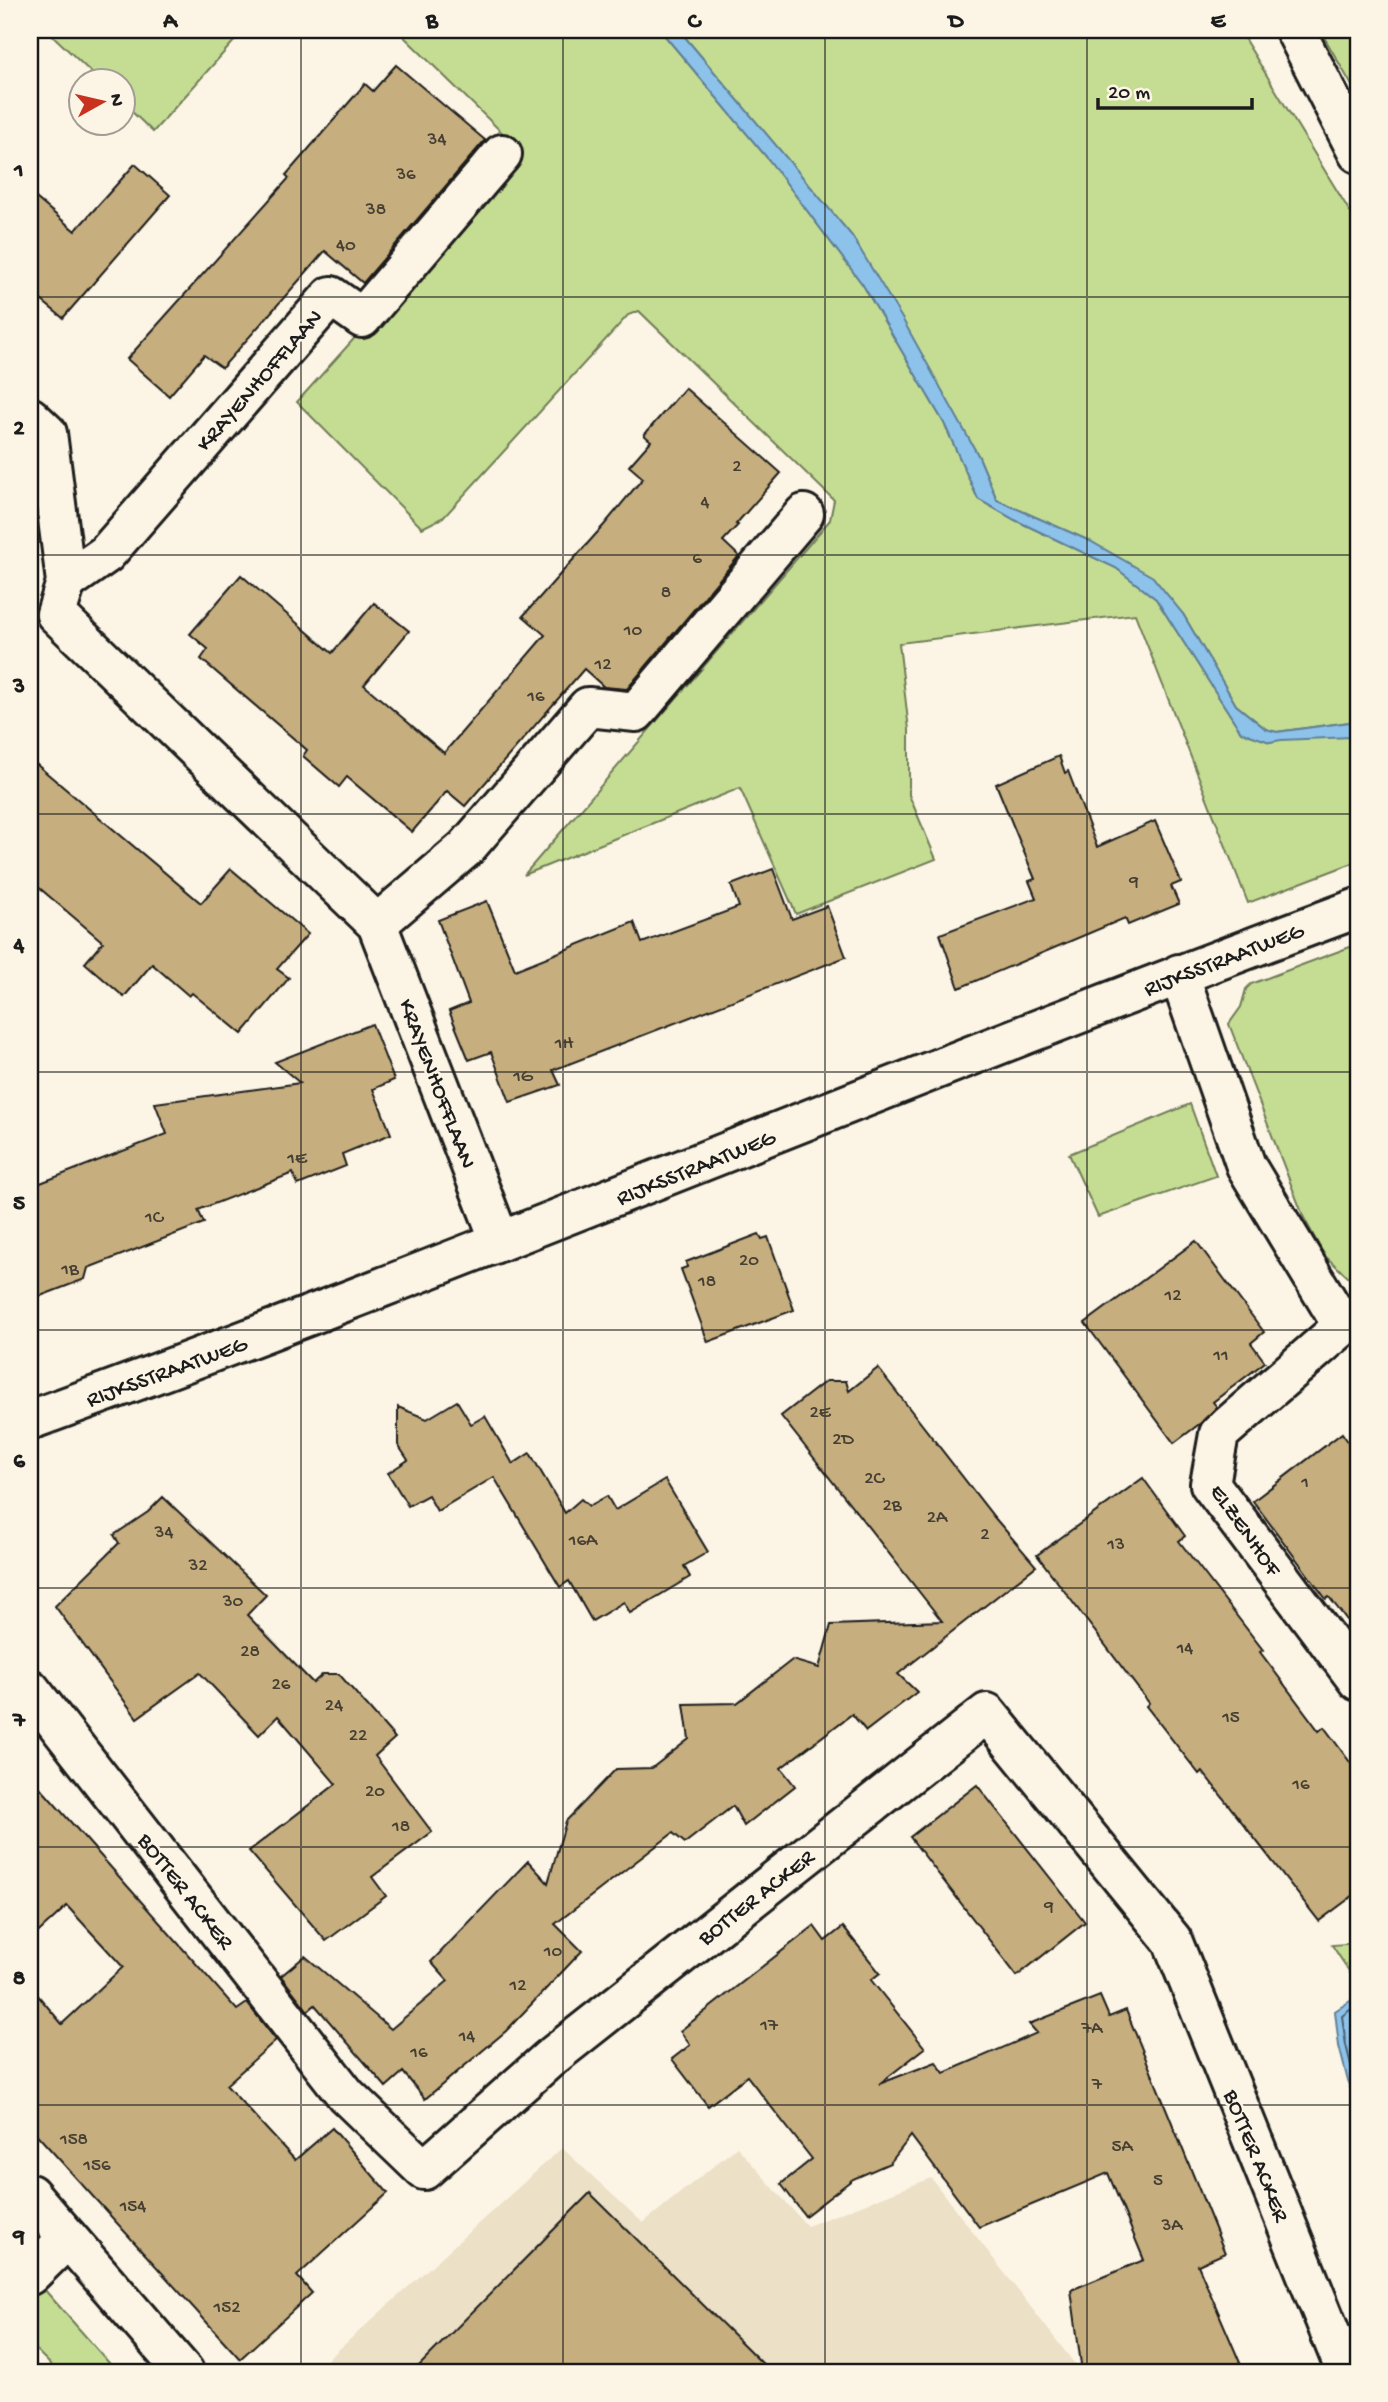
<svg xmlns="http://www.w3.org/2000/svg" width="1388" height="2402" font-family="'Gochi Hand',sans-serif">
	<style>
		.built { fill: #ece0c6 }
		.green { fill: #c5dd93; stroke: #707c58; stroke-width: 2 }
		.water { fill: #8dc3eb; stroke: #608098; stroke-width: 2 }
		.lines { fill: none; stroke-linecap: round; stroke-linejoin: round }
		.shore { stroke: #495f6f; stroke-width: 2 }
		.building { fill: #c6ae7e; stroke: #1c1c1c; stroke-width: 2 }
		.minor-casing { stroke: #1c1c1c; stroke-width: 44 }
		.major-casing { stroke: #1c1c1c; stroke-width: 44 }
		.minor { stroke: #fcf5e5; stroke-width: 38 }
		.major { stroke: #fcf5e5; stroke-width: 38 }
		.grid { fill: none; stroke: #1c1c1c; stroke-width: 2; stroke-opacity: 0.55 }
		.labels { text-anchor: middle; stroke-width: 5; stroke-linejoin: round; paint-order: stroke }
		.number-label { font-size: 19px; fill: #464034 }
		.street-label { font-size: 23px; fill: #1c1c1c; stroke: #fcf5e5 }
		.neatline { fill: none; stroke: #1c1c1c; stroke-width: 2.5 }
		.grid-label { font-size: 23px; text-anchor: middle; font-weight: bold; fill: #1c1c1c }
	</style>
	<rect width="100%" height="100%" fill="#fcf5e5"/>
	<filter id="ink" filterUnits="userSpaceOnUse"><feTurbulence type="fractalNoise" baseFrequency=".0143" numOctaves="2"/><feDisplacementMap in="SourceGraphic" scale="14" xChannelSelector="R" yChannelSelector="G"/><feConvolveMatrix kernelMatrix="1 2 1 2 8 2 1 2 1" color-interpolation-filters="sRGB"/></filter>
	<g filter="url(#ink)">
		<!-- built -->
		<polygon class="built" points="737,2147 807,2226 931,2178 1081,2372 314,2372 562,2148 643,2223"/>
		<!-- green -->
		<g class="green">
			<polygon points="47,30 244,30 153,132 123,103 122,80 99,80"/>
			<polygon points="397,30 660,30 769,160 863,285 944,423 978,499 1015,520 1116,568 1156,599 1241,732 1270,742 1349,722 1276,732 1266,729 1236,705 1183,614 1090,541 997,500 979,457 852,236 679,30 1239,30 1358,225 1358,861 1248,903 1135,614 899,643 909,730 909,795 936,859 796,914 740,788 524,875 830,520 834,500 639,311 628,315 444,517 422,528 297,402 522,152"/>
			<polygon points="1320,30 1358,30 1358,96"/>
			<polygon points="1358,944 1358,1282 1350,1279 1324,1255 1304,1218 1229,1024 1241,1007 1246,989 1251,984"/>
			<polygon points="1190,1104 1216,1176 1098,1217 1069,1154"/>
			<polygon points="1358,1943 1358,1985 1332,1945"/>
			<polygon points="36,2280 117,2372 58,2372 30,2344 30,2286"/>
		</g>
		<!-- water -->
		<g class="water">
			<polygon points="660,30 679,30 852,236 903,320 979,457 997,500 1090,541 1153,577 1183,614 1236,705 1266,729 1277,732 1350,722 1354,727 1351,737 1281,740 1270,742 1241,732 1156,599 1116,568 1015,520 978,499 944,423 863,285 769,160"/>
			<polygon points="1358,1996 1358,2120 1339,2046 1335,2011"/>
		</g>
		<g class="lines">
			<!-- shore -->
			<polyline class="shore" points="1358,2004 1342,2016 1346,2045 1358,2093"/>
		</g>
		<!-- building -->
		<g class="building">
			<polygon points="396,65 485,140 363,283 325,251 222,368 204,355 169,396 127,359 289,178 286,175 365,84 373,91"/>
			<polygon points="135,164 170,195 63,318 30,291 30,193 75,231"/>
			<polygon points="685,388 781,473 736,524 738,525 723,541 739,556 627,689 604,687 584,669 465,806 447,791 412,832 347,777 339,787 303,756 307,750 201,659 208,649 190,634 241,575 332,653 374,603 409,631 364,685 444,753 545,635 523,616 604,525 643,478 629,466 651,441 644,435"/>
			<polygon points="1059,756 1065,773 1068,771 1097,847 1155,821 1181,882 1171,886 1179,904 1128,925 1125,918 959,988 940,934 1036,898 1029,881 1035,879 996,784"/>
			<polygon points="30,759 201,903 231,869 308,934 277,969 289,978 242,1034 192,993 189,996 152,964 124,997 85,963 103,942 30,880"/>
			<polygon points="773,869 792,919 827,906 846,957 553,1070 560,1085 510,1102 491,1052 469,1060 449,1011 469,1003 438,920 487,901 515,970 634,922 642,943 739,907 731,885"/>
			<polygon points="372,1024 394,1080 373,1089 391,1134 342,1154 346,1166 298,1185 293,1173 198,1210 204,1223 88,1268 85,1279 30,1300 30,1187 167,1134 155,1103 300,1083 275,1062"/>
			<polygon points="759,1234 762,1239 768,1237 794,1310 708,1342 681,1269 687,1267 686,1262"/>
			<polygon points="1196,1241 1264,1332 1251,1343 1265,1362 1213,1402 1217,1407 1202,1422 1174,1443 1085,1323"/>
			<polygon points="878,1368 994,1517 1036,1566 898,1674 917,1692 866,1731 852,1714 781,1768 795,1786 744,1826 733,1806 685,1843 673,1833 555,1924 582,1951 506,2031 425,2099 403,2072 386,2087 315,2005 308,2011 281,1976 305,1956 391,2029 448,1981 431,1962 528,1861 548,1883 566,1821 616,1769 652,1768 689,1739 684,1704 737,1703 792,1660 819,1668 831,1625 942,1621 781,1416 826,1381 846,1381 849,1391"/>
			<polygon points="457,1401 471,1424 485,1416 513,1464 530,1453 565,1513 581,1499 589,1506 607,1496 615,1510 665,1480 708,1552 684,1566 690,1577 630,1613 624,1602 592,1621 569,1581 560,1587 494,1477 437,1511 428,1495 408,1506 388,1473 408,1460 398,1445 398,1407 427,1419"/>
			<polygon points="1342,1433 1358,1456 1358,1634 1329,1597 1326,1599 1253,1501"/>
			<polygon points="1143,1478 1185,1536 1179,1541 1263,1650 1260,1652 1319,1731 1324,1727 1358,1773 1358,1892 1319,1921 1202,1771 1199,1774 1146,1706 1149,1703 1037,1555"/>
			<polygon points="163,1497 266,1595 247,1615 313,1683 323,1674 339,1674 395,1738 375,1756 432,1832 372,1877 386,1896 326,1941 249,1851 336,1784 278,1716 259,1735 200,1673 137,1718 55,1606 119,1543 114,1535 148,1512"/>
			<polygon points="30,1776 237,2010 247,2003 276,2040 226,2085 295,2160 332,2128 388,2193 297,2276 312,2293 240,2359 30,2127 30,1986 62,2024 123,1967 67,1906 30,1940"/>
			<polygon points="977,1785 1085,1922 1017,1976 910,1837"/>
			<polygon points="814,1926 825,1941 843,1927 880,1973 871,1980 925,2048 879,2084 936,2062 944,2073 1037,2033 1029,2024 1100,1996 1109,2017 1126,2010 1225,2253 1198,2265 1244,2372 1082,2372 1071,2290 1144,2260 1108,2173 979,2227 911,2136 890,2163 853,2179 805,2216 781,2184 812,2159 747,2076 708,2106 672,2059 690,2045 680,2031"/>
			<polygon points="590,2193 771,2372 413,2372"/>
		</g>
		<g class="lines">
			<!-- minor casing -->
			<g class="minor-casing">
				<g id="minor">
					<polyline points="30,417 47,433 66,582 56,614 377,924 500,1241"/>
					<polyline points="66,582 106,554 331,296 362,318 502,154"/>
					<polyline points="377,924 466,848 588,707 636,712 804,514"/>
					<polyline points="1179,974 1246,1166 1342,1325"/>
					<polyline points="1358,1313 1219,1434 1210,1484 1358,1681"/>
					<path d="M30,1420C476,1258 913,1072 1358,908"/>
					<polyline points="30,1689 346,2095 424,2170 549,2059 987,1713 1172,1940 1346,2372"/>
					<polyline points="30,2194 184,2372"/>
					<polyline points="30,2275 68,2238"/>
				</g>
			</g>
			<!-- major casing -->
			<g class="major-casing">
				<polyline id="major" points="1295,30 1358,153"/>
			</g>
			<!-- minor -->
			<use href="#minor" class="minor"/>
			<!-- major -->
			<use href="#major" class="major"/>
		</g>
	</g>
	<!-- grid -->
	<path class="grid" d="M301,30V2372M563,30V2372M825,30V2372M1087,30V2372M30,297H1358M30,555H1358M30,814H1358M30,1072H1358M30,1330H1358M30,1588H1358M30,1847H1358M30,2105H1358"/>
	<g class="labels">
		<!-- number labels -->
		<g class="number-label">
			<text x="437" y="144">34</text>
			<text x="406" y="179">36</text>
			<text x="376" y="214">38</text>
			<text x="346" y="250">40</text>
			<text x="737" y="471">2</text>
			<text x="705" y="507">4</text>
			<text x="697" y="563">6</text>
			<text x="666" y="597">8</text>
			<text x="633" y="635">10</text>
			<text x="603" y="669">12</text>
			<text x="536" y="701">16</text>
			<text x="1134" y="886">9</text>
			<text x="564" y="1048">1H</text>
			<text x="523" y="1081">1G</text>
			<text x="297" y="1163">1E</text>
			<text x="154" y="1222">1C</text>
			<text x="749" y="1265">20</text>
			<text x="70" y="1274">1B</text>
			<text x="707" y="1286">18</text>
			<text x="1173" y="1300">12</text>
			<text x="1221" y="1360">11</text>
			<text x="820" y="1417">2E</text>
			<text x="843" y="1444">2D</text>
			<text x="874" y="1483">2C</text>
			<text x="1305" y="1487">1</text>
			<text x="892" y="1510">2B</text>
			<text x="937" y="1522">2A</text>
			<text x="164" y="1537">34</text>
			<text x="985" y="1539">2</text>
			<text x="583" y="1545">16A</text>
			<text x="1116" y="1549">13</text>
			<text x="198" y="1570">32</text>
			<text x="233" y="1606">30</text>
			<text x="1185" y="1653">14</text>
			<text x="250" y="1656">28</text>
			<text x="281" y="1689">26</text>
			<text x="334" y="1710">24</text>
			<text x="1231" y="1722">15</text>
			<text x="358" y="1740">22</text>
			<text x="1301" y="1789">16</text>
			<text x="375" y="1796">20</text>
			<text x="401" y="1831">18</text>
			<text x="1049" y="1911">9</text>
			<text x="553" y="1956">10</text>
			<text x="518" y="1990">12</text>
			<text x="769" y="2030">17</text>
			<text x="1092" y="2033">7A</text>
			<text x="467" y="2041">14</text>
			<text x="419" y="2057">16</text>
			<text x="1097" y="2089">7</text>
			<text x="74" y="2144">158</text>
			<text x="1122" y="2151">5A</text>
			<text x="97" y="2170">156</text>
			<text x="1158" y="2185">5</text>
			<text x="133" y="2211">154</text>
			<text x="1172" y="2230">3A</text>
			<text x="227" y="2312">152</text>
		</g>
		<!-- street labels -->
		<g class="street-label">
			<text transform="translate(258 379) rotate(-49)" y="8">KRAYENHOFFLAAN</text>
			<text transform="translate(1223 958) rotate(-21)" y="8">RIJKSSTRAATWEG</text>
			<text transform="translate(439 1083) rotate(69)" y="8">KRAYENHOFFLAAN</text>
			<text transform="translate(695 1166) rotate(-22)" y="8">RIJKSSTRAATWEG</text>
			<text transform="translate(166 1370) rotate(-20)" y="8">RIJKSSTRAATWEG</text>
			<text transform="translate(1247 1529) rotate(55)" y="8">ELZENHOF</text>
			<text transform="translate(187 1890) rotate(52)" y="8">BOTTER ACKER</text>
			<text transform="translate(755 1896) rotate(-38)" y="8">BOTTER ACKER</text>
			<text transform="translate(1258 2155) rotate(68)" y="8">BOTTER ACKER</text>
		</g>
	</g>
	<!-- margin -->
	<rect width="1388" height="2402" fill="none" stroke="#fcf5e5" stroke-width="77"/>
	<!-- north arrow -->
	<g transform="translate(102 102) rotate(82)"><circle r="33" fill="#fcf5e5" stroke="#a29e95" stroke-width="2"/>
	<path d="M0-5L12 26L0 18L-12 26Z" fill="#c8321e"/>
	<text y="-10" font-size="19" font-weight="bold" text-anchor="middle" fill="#1c1c1c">N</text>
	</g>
	<!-- scale -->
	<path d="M1098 98v10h154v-10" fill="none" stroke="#1c1c1c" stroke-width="3.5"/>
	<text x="1108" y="98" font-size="21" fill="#1c1c1c" stroke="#fcf5e5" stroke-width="5" paint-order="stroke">20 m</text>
	<rect x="38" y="38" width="1312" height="2326" class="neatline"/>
	<g class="grid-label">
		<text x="170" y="27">A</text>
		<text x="432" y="27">B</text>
		<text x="694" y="27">C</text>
		<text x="956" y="27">D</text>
		<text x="1218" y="27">E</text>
		<text x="19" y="176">1</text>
		<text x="19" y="434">2</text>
		<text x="19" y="692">3</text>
		<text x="19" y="951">4</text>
		<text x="19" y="1209">5</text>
		<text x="19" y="1467">6</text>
		<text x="19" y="1726">7</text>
		<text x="19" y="1984">8</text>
		<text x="19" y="2242">9</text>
	</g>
</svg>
